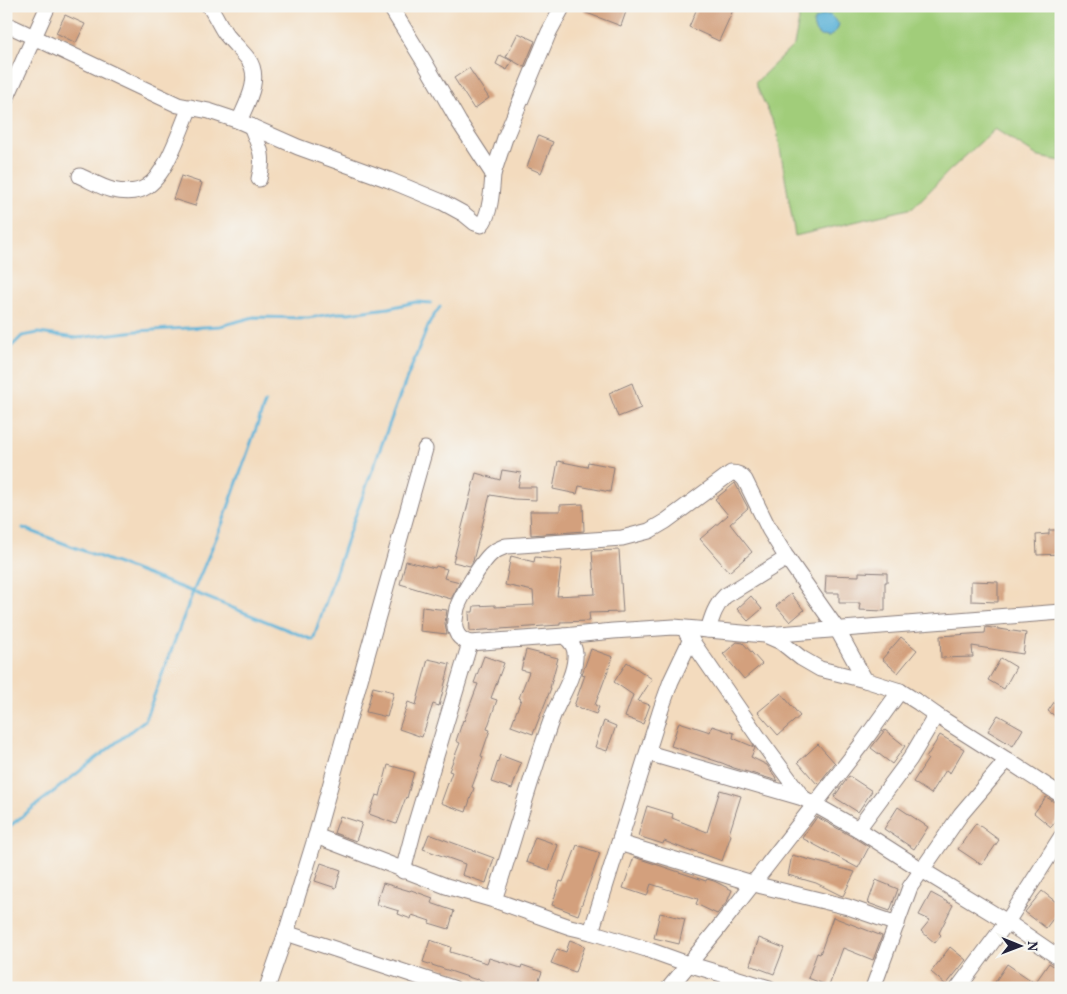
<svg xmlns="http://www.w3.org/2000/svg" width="1067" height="994" font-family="Vollkorn,serif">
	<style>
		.green { fill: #a1cd7a; stroke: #62785a }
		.water { fill: #59b1d7; stroke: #3e6a89 }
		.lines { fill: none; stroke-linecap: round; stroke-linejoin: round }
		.stream { stroke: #59b1d7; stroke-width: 3 }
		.building { fill: #d3a07d }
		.minor-casing { stroke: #8a7e7c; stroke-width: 17 }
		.minor { stroke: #fff; stroke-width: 15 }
	</style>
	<rect width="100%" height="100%" fill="#f6f6f2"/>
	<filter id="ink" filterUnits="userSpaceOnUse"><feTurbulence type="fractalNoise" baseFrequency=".02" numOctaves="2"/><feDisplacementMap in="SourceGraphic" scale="10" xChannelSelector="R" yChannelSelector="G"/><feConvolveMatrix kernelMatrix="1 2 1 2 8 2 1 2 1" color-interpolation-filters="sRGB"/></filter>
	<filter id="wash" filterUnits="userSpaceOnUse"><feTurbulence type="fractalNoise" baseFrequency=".0096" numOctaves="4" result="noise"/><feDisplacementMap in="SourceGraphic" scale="20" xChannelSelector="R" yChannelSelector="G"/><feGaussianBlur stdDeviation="1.12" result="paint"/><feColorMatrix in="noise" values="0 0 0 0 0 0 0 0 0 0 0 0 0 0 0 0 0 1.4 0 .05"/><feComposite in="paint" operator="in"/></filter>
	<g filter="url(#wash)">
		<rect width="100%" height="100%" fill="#f3dbbe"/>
		<!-- green -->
		<polygon class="green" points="796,6 1061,6 1061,161 1039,157 995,129 949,171 913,208 795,236 777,130 755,83 794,45 799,20"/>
		<!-- water -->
		<polygon class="water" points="823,15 830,15 839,24 837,30 829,37 820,36 815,31 813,24 816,19"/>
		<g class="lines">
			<!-- stream -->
			<g class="stream">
				<polyline points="6,352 22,336 38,333 77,338 137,331 220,326 254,317 308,318 337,313 349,313 389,308 416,302 431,303"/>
				<polyline points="23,528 193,592 313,640 349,533 399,398 430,321 440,307"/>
				<polyline points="6,829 145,720 193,592 223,522 265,403"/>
			</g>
		</g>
		<g id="blocks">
			<!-- building -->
			<g class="building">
				<polygon points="586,6 628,6 621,26 584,12"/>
				<polygon points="698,6 725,6 733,10 719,41 689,27"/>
				<polygon points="65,15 85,24 76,43 56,33"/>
				<polygon points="518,33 535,41 524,67 506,57"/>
				<polygon points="500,55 512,61 507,70 496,64"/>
				<polygon points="469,68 489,98 474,109 454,78"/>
				<polygon points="538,136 553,142 541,173 527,167"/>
				<polygon points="181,176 202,183 195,206 173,199"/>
				<polygon points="632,383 641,408 618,417 609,393"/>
				<polygon points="558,461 587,467 588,462 614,467 610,492 579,486 577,494 553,489"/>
				<polygon points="502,470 521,473 518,487 536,487 536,500 514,499 490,495 473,561 470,566 453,562 476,473 500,480"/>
				<polygon points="735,483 748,508 730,524 752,552 729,572 700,539 728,515 715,499"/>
				<polygon points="583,504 584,531 531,535 530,511 560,511 560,505"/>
				<polygon points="1049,530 1057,530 1058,534 1061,534 1061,554 1037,555 1036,535 1049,534"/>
				<polygon points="619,550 623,612 589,613 590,621 560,622 560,625 470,631 469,612 473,612 474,606 495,605 495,607 534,605 533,591 505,585 511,556 534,562 535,557 562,560 557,596 595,594 592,551"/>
				<polygon points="406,561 435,568 436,566 447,569 444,578 460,582 451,599 400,584"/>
				<polygon points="859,572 887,573 887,582 885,582 885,611 859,610 860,603 839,603 839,593 825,593 826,575 859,576"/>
				<polygon points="971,581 998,582 998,602 971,601"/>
				<polygon points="791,594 804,610 790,622 776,606"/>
				<polygon points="751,596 762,609 748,621 737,609"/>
				<polygon points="422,607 447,610 445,623 447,634 420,631"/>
				<polygon points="986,627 1026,633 1023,654 972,646 973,657 941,658 940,636 985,633"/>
				<polygon points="901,637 917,650 898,673 882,659"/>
				<polygon points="737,642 743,643 762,664 744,679 723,654"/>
				<polygon points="591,649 613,657 595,705 599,707 596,714 574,706 585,675 582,674"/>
				<polygon points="526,650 558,658 550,688 551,688 533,734 511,726 521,699 519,698 529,672 521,670"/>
				<polygon points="484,656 504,663 491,698 497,700 487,729 490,730 481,756 483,757 472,787 474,788 466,812 441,803 452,772 449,771 460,743 456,741 463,720 464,721 478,684 474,683"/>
				<polygon points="1001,658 1016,667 1004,689 988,680"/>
				<polygon points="428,659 450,664 439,706 433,704 422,737 399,729 408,702 416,705"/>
				<polygon points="627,662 652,679 638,701 650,705 643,724 625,717 633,695 614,682"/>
				<polygon points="373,687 394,692 387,717 366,712"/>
				<polygon points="1061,692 1061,720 1048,711"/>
				<polygon points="781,693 800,716 778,735 758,712"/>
				<polygon points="998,715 1023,729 1013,746 988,731"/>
				<polygon points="604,721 616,726 607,751 595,747"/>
				<polygon points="679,722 710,732 712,726 734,733 733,738 754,747 755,748 751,757 767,765 778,781 734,768 722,763 671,746"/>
				<polygon points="885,730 905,746 892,764 871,748"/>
				<polygon points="940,735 964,749 950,773 946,770 931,794 913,782 928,759 926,758"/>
				<polygon points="818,744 835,763 823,778 817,784 798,762"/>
				<polygon points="500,755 521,763 512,789 491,782"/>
				<polygon points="388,765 414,772 407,798 406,797 396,824 369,814 376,795 380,796"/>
				<polygon points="849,776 872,791 858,812 834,797"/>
				<polygon points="720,790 741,796 729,834 731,835 722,861 692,850 692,852 664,841 663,844 638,836 647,806 673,814 672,818 707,832"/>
				<polygon points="1046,797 1056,803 1061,804 1061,815 1051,827 1034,813"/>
				<polygon points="898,807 928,827 914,849 884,829"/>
				<polygon points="340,816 362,823 356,841 334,833"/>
				<polygon points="817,817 853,837 869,847 858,868 802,838"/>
				<polygon points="976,823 999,840 982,865 958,849"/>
				<polygon points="429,834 494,858 486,883 462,875 465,864 423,849"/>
				<polygon points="535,837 558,845 549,870 526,862"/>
				<polygon points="577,845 600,853 578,915 552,905 560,881 563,882"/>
				<polygon points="792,855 855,872 843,896 840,895 816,883 788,875"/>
				<polygon points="634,857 706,881 707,879 714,881 732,890 727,902 717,914 696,904 698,899 651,884 647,896 623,888"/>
				<polygon points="321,863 341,870 336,888 315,881"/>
				<polygon points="876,880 898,889 890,911 868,903"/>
				<polygon points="383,883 410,891 411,890 433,898 431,903 454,911 449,929 429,923 430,921 412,915 411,919 398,914 399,911 376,904"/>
				<polygon points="1042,891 1061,906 1061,908 1046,928 1025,912"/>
				<polygon points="931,893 953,905 939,933 941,935 935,943 921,931 930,920 919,915"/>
				<polygon points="660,913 685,919 679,944 654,938"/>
				<polygon points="833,917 882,936 873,960 843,948 829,986 808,978 817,953 820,954"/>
				<polygon points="759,938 784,948 774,974 750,965"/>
				<polygon points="430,940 451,947 450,952 487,963 489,958 521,968 522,965 542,972 536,988 504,988 477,979 477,980 423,962"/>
				<polygon points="570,940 585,946 575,972 551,963 557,949 566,952"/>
				<polygon points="950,947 966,960 946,985 931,972"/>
				<polygon points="1049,963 1061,971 1061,988 1003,988 995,982 1007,964 1035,983"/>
			</g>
		</g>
	</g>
	<g filter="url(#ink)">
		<use href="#blocks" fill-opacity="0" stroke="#8a7e7c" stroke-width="1"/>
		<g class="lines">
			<!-- minor casing -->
			<g class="minor-casing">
				<g id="minor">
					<path d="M209,6C215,14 219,24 225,33C232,42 241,50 248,59C262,78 247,103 239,121"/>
					<path d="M6,24L178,105L209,111L239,121L298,147L389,180L442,202L464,214L475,223L481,225C491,215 492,188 493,174L459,122L425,63L390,6"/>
					<polyline points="6,99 48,6"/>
					<path d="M251,126C260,148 265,156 259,179"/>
					<polyline points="493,174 505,138 549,32 563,6"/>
					<path d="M80,176C91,181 101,187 112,190C122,192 137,193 146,187C166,176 181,128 190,107"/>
					<path d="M708,630C712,617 715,606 725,596L787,558"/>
					<polyline points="687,634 761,741 803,798"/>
					<polyline points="766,635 1061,612"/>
					<polyline points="564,636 613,631 674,627 765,635 781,642 801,658 820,669 865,680"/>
					<polyline points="648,753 803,798 858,829 922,870 1007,922 1061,959"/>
					<polyline points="858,829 910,759 936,715"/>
					<polyline points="316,836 446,886 494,900 570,927 591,932 646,949 688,964 769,988"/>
					<polyline points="619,843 762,886 848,907 897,924"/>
					<polyline points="403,871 414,829 470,643"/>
					<path d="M494,900C514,840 530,778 552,718C559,699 574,678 575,658C576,648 572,642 564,636L470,643C464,641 458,638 456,631C453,625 456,615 457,608C461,596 482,561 492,553C496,550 501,548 506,546L622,538L649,531L666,521L731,473C738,473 741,475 745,480L769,529L785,555L837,629L865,680L900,691L919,703L936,715L1007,760L1061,795"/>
					<polyline points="591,932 661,709 671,681 691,639"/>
					<polyline points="286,933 453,988"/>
					<polyline points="267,988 286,933 316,836 425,449"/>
					<polyline points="669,988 716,931 861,745 900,691"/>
					<polyline points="873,988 910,887 961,814 1007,760"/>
					<polyline points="958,988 1007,922 1061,837"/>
				</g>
			</g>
			<!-- minor -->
			<use href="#minor" class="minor"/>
		</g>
	</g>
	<!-- margin -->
	<rect width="1067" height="994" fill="none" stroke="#f6f6f2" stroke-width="25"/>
	<!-- north arrow -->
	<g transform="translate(1020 946) rotate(91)" stroke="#f6f6f2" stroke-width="4" paint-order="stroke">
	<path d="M0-4L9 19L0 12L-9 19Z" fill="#22223b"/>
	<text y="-8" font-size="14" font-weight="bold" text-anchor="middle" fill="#22223b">N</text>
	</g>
</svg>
